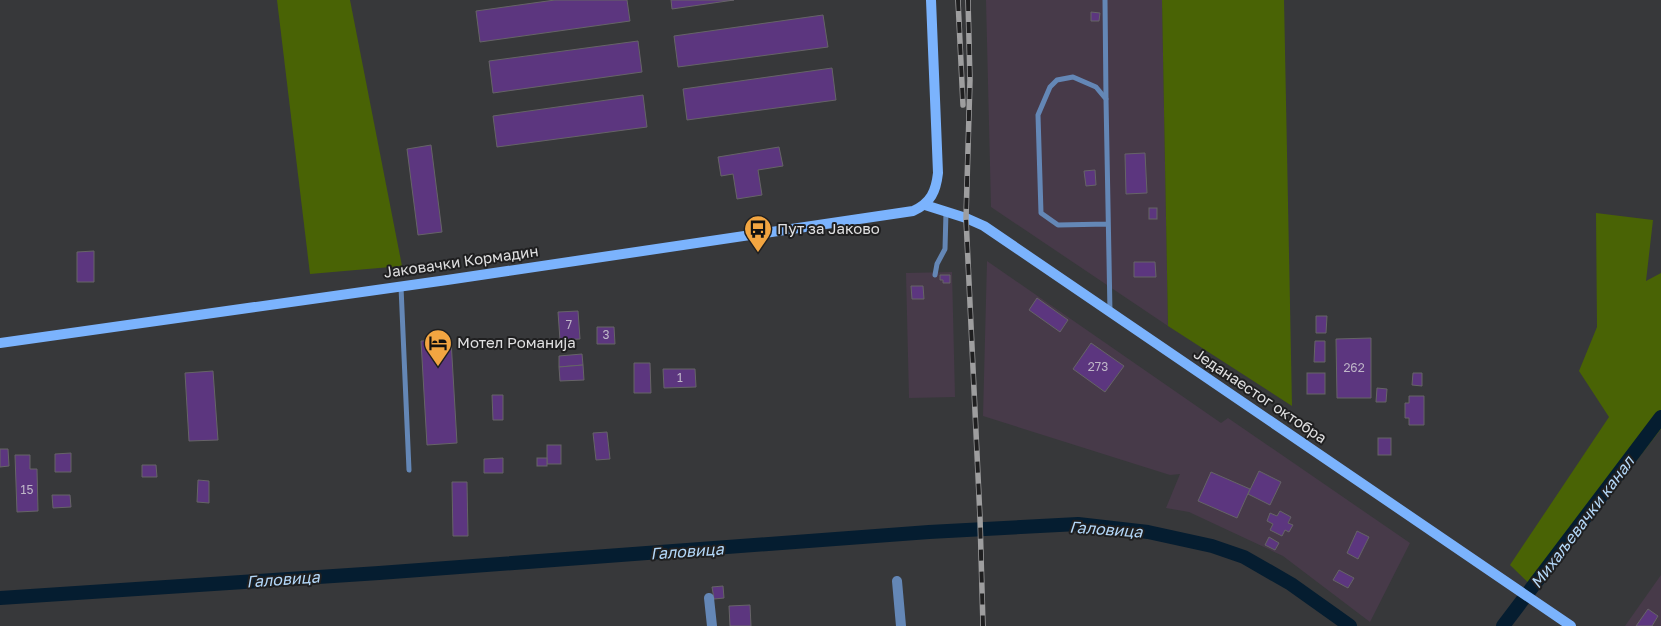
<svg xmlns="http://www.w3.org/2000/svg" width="1661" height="626" font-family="'Golos Text',sans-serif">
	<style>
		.industrial { fill: #473a49 }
		.green { fill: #496305 }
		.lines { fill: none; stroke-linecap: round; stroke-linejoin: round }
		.canal { stroke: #051d30; stroke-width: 14 }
		.building { fill: #5c367f; stroke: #666467 }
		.service { stroke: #6487b6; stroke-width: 5 }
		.minor { stroke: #6487b6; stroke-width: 10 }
		.secondary { stroke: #7bb3fd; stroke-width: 10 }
		.rail-casing { stroke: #9e9e9f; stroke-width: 5.5 }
		.rail { stroke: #1f1f20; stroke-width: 4; stroke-dasharray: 11; stroke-linecap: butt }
		.labels { text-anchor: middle; stroke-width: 4; stroke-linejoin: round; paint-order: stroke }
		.number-label { font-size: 12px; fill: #bfb6c8 }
		.poi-label { font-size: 15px; fill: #e0e0e1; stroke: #1f1f20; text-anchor: start }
		.street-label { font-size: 15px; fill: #e0e0e1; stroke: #1f1f20 }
		.water-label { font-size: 16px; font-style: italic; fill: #b3d7f8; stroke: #1f1f20 }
	</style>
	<rect width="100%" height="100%" fill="#37383a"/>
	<!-- industrial -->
	<g class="industrial">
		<polygon points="986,0 1162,0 1168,326 991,207"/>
		<polygon points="987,261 1221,423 1228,418 1410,543 1370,622 1283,556 1189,512 1166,508 1180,474 1170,475 983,416"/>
		<polygon points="952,272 955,397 909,398 906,273"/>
		<polygon points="1661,575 1661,626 1625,626"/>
	</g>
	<!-- green -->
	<g class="green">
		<polygon points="277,0 350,0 402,266 310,274"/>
		<polygon points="1162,0 1284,0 1292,406 1168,326"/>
		<polygon points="1596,213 1653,220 1646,281 1661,273 1661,429 1536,590 1510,565 1609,417 1579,371 1597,327"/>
	</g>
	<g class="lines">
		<!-- canal -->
		<g class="canal">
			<polyline points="0,598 379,573 929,532 1078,524 1148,532 1212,546 1244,557 1291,584 1350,626"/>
			<polyline points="1503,626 1661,417"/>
		</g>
	</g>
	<!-- building -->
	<g class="building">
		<polygon points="555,0 627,0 630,21 480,42 476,11"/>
		<polygon points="671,0 734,0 672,9"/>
		<polygon points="1091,12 1100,13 1099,21 1091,21"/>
		<polygon points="823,15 828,47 678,67 674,36"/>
		<polygon points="638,41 642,72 493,93 489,61"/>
		<polygon points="832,68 836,100 687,120 683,89"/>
		<polygon points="643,95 647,127 497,147 493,116"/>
		<polygon points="431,145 442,232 418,235 407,149"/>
		<polygon points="779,147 783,166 758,170 762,195 737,199 733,174 721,176 718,157"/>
		<polygon points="1145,153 1147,193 1126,194 1125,154"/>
		<polygon points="1095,170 1096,185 1086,186 1084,171"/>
		<rect x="1149" y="208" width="8" height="11"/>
		<polygon points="94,251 94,282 77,282 77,252"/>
		<polygon points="1134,262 1155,262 1156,277 1134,277"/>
		<polygon points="940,275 950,275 950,283 943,283 943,280 940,280"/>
		<polygon points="911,286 923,286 924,299 912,299"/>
		<polygon points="1037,298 1068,320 1060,332 1029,310"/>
		<polygon points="578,311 580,339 560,340 558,312"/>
		<polygon points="1316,316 1327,316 1326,333 1316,333"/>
		<polygon points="597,327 614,327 615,344 597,344"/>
		<polygon points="1371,338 1371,398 1337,398 1336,339"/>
		<polygon points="451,340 457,443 427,445 421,341"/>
		<polygon points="1315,341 1325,341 1325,362 1314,362"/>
		<polygon points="1091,343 1124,366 1105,392 1073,369"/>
		<polygon points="582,354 583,365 559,367 559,356"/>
		<polygon points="634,363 650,363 651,393 634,393"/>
		<polygon points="583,365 584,380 560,381 559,367"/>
		<polygon points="663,369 695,369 696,387 664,388"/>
		<polygon points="213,371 218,440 189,441 185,373"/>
		<rect x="1307" y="373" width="18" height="21"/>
		<polygon points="1413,373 1422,373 1422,386 1412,385"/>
		<polygon points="1377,388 1387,389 1386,402 1376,402"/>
		<polygon points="492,395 503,395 503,420 493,420"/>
		<polygon points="1409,396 1424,396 1424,425 1409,425 1409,418 1405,418 1405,403 1409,403"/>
		<polygon points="607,432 610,459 596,460 593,433"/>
		<rect x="1378" y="438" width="13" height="17"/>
		<rect x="547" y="445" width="14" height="19"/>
		<polygon points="0,449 8,449 9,466 0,467"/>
		<polygon points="71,453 71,472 55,472 55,454"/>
		<polygon points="15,455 30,455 30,469 37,469 38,511 17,512"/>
		<polygon points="503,458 503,473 484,473 484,459"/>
		<rect x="537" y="458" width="10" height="8"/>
		<polygon points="142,465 156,465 157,477 142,477"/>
		<polygon points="1259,471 1281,482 1270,505 1248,494"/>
		<polygon points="1211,472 1250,489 1237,518 1198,501"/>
		<polygon points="198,480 209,481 209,503 197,502"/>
		<polygon points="452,482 467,482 468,536 453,536"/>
		<polygon points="52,495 70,495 71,507 53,508"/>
		<polygon points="1280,511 1291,517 1288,523 1293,525 1289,532 1285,530 1282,536 1270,530 1273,524 1267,521 1270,513 1277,516"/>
		<polygon points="1357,531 1369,537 1358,559 1347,553"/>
		<polygon points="1269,537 1279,543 1275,550 1265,545"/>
		<polygon points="1339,570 1354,578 1348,588 1333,580"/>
		<polygon points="723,586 724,598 714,599 712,587"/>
		<polygon points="750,605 751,626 730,626 729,606"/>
		<polygon points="1648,609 1658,616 1652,626 1636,626"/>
	</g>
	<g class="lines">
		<!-- service -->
		<g class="service">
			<polyline points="1105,0 1106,99"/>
			<polyline points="1108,224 1058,225 1041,213 1038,115 1050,87 1057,80 1073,77 1096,87 1106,99 1110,312"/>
			<polyline points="935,275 937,264 945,249 946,212"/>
			<polyline points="401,287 409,470"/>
		</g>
		<!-- minor -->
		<g class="minor">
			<polyline points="897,581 901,626"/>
			<polyline points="709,598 712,626"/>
		</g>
		<!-- secondary -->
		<g class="secondary">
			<polyline points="925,205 966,218 984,226 1571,626"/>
			<path d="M0,343L447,280L913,211C931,203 936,191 938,173L931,0"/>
		</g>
		<!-- rail casing -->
		<g class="rail-casing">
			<g id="rail">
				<polyline points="958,0 963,105"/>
				<polyline points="968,0 970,80 966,218 980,518 983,626"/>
			</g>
		</g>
		<!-- rail -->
		<use href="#rail" class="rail"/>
	</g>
	<!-- icons -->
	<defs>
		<g id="bus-pin" transform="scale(1.4375)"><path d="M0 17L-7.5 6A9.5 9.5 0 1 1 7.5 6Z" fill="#f2a541" stroke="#1f1f20"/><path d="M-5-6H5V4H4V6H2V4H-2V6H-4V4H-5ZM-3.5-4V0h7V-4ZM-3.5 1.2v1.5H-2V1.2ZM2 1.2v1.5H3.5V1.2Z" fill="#111"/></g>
		<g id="hotel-pin" transform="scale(1.4375)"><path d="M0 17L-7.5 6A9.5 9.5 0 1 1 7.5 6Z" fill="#f2a541" stroke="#1f1f20"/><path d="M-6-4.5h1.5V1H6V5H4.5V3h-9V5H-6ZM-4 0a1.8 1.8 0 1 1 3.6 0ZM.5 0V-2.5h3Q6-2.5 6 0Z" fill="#111"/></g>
	</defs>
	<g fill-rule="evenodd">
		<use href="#bus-pin" x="758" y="229"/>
		<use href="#hotel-pin" x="438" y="343"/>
	</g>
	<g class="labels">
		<!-- number labels -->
		<g class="number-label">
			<text x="569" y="329">7</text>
			<text x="606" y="339">3</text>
			<text x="1098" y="371">273</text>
			<text x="1354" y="372">262</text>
			<text x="680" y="382">1</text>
			<text x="27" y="494">15</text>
		</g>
		<!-- poi labels -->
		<g class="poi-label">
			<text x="777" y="234">Пут за Јаково</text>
			<text x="457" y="348">Мотел Романија</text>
		</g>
		<!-- street labels -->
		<g class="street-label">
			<text transform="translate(461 262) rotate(-8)" y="5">Јаковачки Кормадин</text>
			<text transform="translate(1260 396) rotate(34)" y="5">Једанаестог октобра</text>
		</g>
		<!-- water labels -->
		<g class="water-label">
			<text transform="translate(1582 522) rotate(-53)" y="6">Михаљевачки канал</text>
			<text transform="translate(1106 529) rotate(4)" y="6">Галовица</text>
			<text transform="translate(687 551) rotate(-4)" y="6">Галовица</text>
			<text transform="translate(283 579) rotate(-4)" y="6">Галовица</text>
		</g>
	</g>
</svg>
